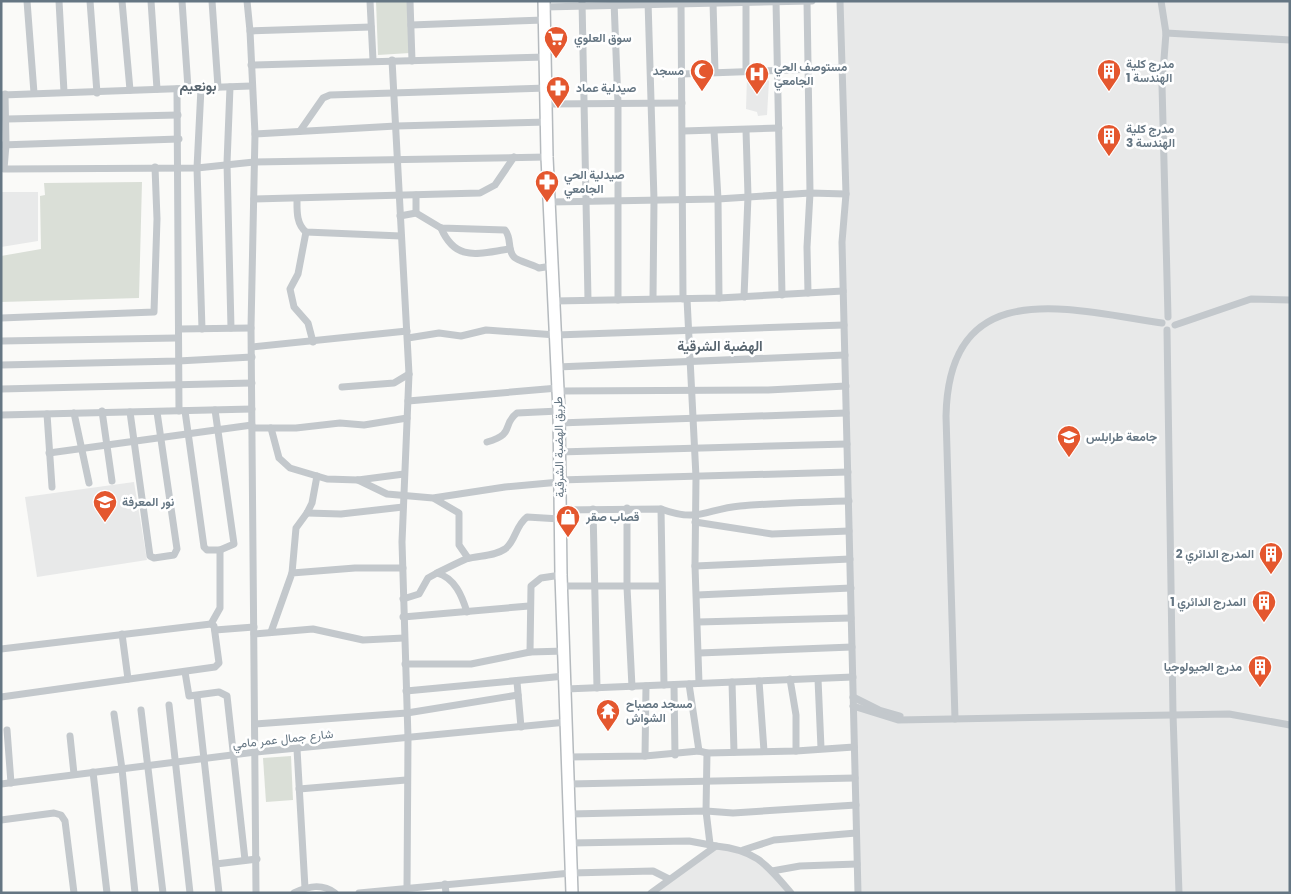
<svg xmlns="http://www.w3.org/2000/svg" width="1291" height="894" font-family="Poppins,Vazirmatn,sans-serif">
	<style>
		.built { fill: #e8e9e9 }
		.green { fill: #dadfd7 }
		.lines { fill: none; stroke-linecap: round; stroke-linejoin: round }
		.primary-casing { stroke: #b5babe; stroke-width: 14 }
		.street { stroke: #c3c8cc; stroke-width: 7 }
		.primary { stroke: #fff; stroke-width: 11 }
		.labels { text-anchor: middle; stroke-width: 5; stroke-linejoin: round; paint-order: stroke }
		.poi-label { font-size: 12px; font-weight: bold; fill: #657683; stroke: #fff; text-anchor: start }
		.street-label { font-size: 12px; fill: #657683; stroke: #fff }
		.neighbourhood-label { font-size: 14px; font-weight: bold; fill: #57646e; stroke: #fff }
	</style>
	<rect width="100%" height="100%" fill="#fafaf8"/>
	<!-- built -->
	<g class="built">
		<polygon points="840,1 1290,1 1290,893 858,893 842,242 846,194"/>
		<polygon points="747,76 764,76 769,81 767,115 758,116 757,112 746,109"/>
		<polygon points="1,192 38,192 38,241 1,247"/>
		<polygon points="134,482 147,560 37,577 25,497"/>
		<polygon points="716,846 758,859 791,893 651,893"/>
	</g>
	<!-- green -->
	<g class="green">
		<polygon points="376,1 407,1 410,53 378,55"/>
		<polygon points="142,182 139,298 1,302 1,256 41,249 40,196 45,195 44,183"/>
		<polygon points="291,756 293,800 266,802 263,758"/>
	</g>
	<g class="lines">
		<!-- primary casing -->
		<g class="primary-casing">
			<polyline id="primary" points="544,1 547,157 559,411 561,575 572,893"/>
		</g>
		<!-- street -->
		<g class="street">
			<polyline points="27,1 34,93"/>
			<polyline points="59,1 64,92"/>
			<polyline points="90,1 97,93"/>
			<polyline points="122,1 130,90"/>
			<polyline points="151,1 157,89"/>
			<polyline points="182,1 188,88"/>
			<polyline points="212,1 218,87"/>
			<polyline points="247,1 250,31 255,134 251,328 256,893"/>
			<polyline points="370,1 373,60"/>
			<polyline points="410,1 412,61"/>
			<polyline points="582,1 588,300"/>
			<polyline points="614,1 618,104 618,300"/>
			<polyline points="648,1 654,200 653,298"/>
			<polyline points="681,1 683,299"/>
			<polyline points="776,1 782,295"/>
			<polyline points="807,1 810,193 807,247 808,293"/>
			<polyline points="840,1 846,194 842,242 858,893"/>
			<polyline points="1161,1 1166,33 1162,85 1168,317"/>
			<polyline points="713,2 715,72"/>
			<polyline points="544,7 812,1"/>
			<polyline points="411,25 544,20"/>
			<polyline points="250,31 371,27"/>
			<polyline points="1166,33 1290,40"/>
			<polyline points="392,60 409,374 402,542 408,738 407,888"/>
			<polyline points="251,65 546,57"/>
			<polyline points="746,70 746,1"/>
			<polyline points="682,74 843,68"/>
			<polyline points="230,87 227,163 231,328"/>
			<polyline points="201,88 197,168 202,329"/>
			<polyline points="177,89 179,411"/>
			<polyline points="5,94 6,145 4,169 6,169 197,168 254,162 547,157"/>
			<polyline points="2,95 251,86"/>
			<polyline points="547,104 682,103"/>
			<polyline points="7,119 178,115"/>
			<polyline points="300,131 323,98 330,95 547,88"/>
			<polyline points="683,131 779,128"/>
			<polyline points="714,131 718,199 719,298"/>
			<polyline points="255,134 396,126 548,122"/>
			<polyline points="1,145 179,139"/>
			<polyline points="254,199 480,193 495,185 514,157"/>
			<path d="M297,199C297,210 296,224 306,232L401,236"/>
			<polyline points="550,202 718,199 810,193 846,194"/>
			<polyline points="416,213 416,195"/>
			<path d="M400,216L416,213L441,228L505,230C512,238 507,250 514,257C516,260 533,265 539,268L552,266"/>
			<path d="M441,228C456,263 479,253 510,249"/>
			<polyline points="306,232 298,274 290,289 294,307 308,323 313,342"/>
			<polyline points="744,297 748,196 746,130"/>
			<polyline points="687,299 696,477 695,566 699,683"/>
			<polyline points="554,301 719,298 843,291"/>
			<polyline points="1,318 154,312 157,219 155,167"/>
			<polyline points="1175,325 1251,299 1290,300"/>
			<polyline points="179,329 251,328"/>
			<polyline points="1167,330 1173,714 1179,893"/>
			<polyline points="408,338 439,333 461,336 486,330 556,335 844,325"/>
			<polyline points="1,341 177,338"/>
			<polyline points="252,347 407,331"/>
			<polyline points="1,365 178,361 252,357"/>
			<polyline points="557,367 845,355"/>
			<polyline points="342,387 394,383 409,374"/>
			<polyline points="1,389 252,383"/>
			<polyline points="558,391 768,390 846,386"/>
			<polyline points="408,401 558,388"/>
			<polyline points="102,411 112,481"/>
			<polyline points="185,411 204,547 207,550 220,550 234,544 215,410"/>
			<polyline points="130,412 150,556 154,558 174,555 177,549 157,412"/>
			<polyline points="74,413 89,483"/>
			<polyline points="47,414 52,487"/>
			<polyline points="1,415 252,409"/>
			<polyline points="559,423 846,413"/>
			<polyline points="252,428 296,428 340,423 364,425 407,418"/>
			<polyline points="271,428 279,458 290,468 327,479 358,480 404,474"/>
			<path d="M487,442C516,434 501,425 517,413L559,411"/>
			<polyline points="559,452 847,444"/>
			<polyline points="49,453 252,425"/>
			<polyline points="358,480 387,494 433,498 505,487 560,482"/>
			<polyline points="559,480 848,472"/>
			<polyline points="435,499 459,513 459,545 468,558"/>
			<polyline points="627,508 627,587 632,687"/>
			<polyline points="593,509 597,688"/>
			<path d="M661,509C699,523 706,509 740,506C776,503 812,502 849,501"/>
			<polyline points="560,510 661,509 664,685"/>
			<polyline points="307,513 341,514 403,507"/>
			<polyline points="695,522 772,534 849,531"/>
			<polyline points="695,566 850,559"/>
			<polyline points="292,573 296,528 307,513 312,503 317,476"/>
			<path d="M437,573C447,568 457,563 466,559C479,555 493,557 505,549C516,541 515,526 527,517L560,519"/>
			<polyline points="562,586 661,586"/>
			<polyline points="697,595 851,588"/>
			<path d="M403,599L419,594L428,578L437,573C455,578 462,596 467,612"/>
			<polyline points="403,617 529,606"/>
			<polyline points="698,622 851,618"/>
			<polyline points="211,624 220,608 220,550"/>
			<polyline points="215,630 254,627"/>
			<polyline points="271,632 292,573 355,568 403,568"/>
			<polyline points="122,634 128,679"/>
			<polyline points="254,634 313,629 363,640 404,638"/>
			<polyline points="1,649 211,624 214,626 219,663 215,667 1,697"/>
			<polyline points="530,652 531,586 541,578 561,575"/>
			<polyline points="699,653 852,647"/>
			<polyline points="405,664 471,664 530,652 565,651"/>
			<polyline points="185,672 189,696 219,692 227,696 245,860"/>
			<polyline points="790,679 796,715 796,751"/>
			<polyline points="818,679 821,748"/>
			<polyline points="759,681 764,751"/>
			<polyline points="517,682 521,727"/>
			<polyline points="732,682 734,752"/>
			<polyline points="689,684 699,751"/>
			<polyline points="674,685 675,755"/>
			<polyline points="566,689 853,677"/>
			<polyline points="406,691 565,676"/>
			<polyline points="197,696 219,893"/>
			<polyline points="853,697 879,710 900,716"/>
			<polyline points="169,705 190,893"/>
			<polyline points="853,706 898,720 1229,714 1290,725"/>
			<polyline points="141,710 163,893"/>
			<polyline points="114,714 122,769 135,893"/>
			<path d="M955,719L946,416C949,274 1067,309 1162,323"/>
			<polyline points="255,724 407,713 518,695"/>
			<polyline points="7,730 11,783"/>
			<polyline points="70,736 74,774"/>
			<polyline points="297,749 305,888"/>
			<polyline points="707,753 706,811 710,844"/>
			<polyline points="645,756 646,686"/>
			<polyline points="568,757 645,756 699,751 707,753 796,751 854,747"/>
			<polyline points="93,772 107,893"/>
			<polyline points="1,784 256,752 567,722"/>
			<polyline points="569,784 855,778"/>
			<polyline points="299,789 406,780"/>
			<polyline points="570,814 706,811 733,813 856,805"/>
			<polyline points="1,820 54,813 61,815 65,821 74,893"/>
			<polyline points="570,843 689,841 716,846"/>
			<polyline points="743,850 774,840 856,833"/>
			<polyline points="216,864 257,859"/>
			<polyline points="772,871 800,866 857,864"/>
			<polyline points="445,884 446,893"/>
			<path d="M294,893C308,886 322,883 335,893"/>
			<polyline points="359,893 571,873 653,871 669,879"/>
			<path d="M651,893L716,846C756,850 766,864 791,893"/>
		</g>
		<!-- primary -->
		<use href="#primary" class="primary"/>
	</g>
	<!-- icons -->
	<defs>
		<g id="supermarket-pin" transform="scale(1.25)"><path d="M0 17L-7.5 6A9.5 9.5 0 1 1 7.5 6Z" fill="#e4572e" stroke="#fff"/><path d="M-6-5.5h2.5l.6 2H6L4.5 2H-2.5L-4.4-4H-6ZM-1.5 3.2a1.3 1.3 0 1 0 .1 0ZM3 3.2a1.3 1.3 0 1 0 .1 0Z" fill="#fff"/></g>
		<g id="mosque-pin" transform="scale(1.25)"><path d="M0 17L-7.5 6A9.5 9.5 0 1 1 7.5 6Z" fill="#e4572e" stroke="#fff"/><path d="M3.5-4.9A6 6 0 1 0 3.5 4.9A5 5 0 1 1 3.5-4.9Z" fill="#fff"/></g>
		<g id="building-pin" transform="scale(1.25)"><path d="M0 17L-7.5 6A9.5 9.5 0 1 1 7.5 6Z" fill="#e4572e" stroke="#fff"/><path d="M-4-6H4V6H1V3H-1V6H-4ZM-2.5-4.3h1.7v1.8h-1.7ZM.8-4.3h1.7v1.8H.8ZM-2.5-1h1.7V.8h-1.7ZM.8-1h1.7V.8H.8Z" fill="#fff"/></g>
		<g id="hospital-pin" transform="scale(1.25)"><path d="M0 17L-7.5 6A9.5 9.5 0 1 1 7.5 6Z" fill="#e4572e" stroke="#fff"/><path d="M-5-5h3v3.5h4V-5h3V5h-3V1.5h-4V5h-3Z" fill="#fff"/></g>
		<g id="pharmacy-pin" transform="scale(1.25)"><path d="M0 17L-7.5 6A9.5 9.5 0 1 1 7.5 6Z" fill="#e4572e" stroke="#fff"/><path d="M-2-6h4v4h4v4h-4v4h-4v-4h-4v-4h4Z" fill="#fff"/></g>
		<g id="university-pin" transform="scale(1.25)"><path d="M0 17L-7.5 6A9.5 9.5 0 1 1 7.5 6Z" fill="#e4572e" stroke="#fff"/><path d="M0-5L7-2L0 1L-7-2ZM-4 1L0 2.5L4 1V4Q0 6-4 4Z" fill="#fff"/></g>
		<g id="school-pin" transform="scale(1.25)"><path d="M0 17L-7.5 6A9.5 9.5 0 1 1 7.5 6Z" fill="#e4572e" stroke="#fff"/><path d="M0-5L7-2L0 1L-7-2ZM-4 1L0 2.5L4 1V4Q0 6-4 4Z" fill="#fff"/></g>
		<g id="shop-pin" transform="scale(1.25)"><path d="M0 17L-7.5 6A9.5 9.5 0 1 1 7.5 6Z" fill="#e4572e" stroke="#fff"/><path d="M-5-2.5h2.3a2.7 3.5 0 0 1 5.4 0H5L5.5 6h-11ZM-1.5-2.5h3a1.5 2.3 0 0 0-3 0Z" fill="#fff"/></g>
		<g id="temple-pin" transform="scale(1.25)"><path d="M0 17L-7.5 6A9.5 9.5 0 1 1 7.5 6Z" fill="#e4572e" stroke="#fff"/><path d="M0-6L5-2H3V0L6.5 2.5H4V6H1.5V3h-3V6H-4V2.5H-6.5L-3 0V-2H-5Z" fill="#fff"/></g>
	</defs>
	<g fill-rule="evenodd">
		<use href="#supermarket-pin" x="556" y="38"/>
		<use href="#mosque-pin" x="702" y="71"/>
		<use href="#building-pin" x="1109" y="71"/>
		<use href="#hospital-pin" x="757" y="74"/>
		<use href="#pharmacy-pin" x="558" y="88"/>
		<use href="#building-pin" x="1109" y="136"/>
		<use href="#pharmacy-pin" x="547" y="182"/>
		<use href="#university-pin" x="1069" y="437"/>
		<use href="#school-pin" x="105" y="502"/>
		<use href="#shop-pin" x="568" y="517"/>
		<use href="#building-pin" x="1271" y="554"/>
		<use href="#building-pin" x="1264" y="602"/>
		<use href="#building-pin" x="1260" y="667"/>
		<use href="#temple-pin" x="608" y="711"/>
	</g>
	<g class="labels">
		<!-- poi labels -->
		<g class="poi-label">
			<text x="574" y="42">سوق العلوي</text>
			<text x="1126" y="68">مدرج كلية<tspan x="1126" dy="14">الهندسة 1</tspan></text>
			<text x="774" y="71">مستوصف الحي<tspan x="774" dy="14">الجامعي</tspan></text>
			<text x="684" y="75" text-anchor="end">مسجد</text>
			<text x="576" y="92">صيدلية عماد</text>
			<text x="1126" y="133">مدرج كلية<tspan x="1126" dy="14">الهندسة 3</tspan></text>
			<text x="564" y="179">صيدلية الحي<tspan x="564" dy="14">الجامعي</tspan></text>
			<text x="1086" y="441">جامعة طرابلس</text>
			<text x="122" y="506">نور المعرفة</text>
			<text x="586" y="521">قصاب صقر</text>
			<text x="1254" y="558" text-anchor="end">المدرج الدائري 2</text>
			<text x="1246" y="606" text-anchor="end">المدرج الدائري 1</text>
			<text x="1242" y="671" text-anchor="end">مدرج الجيولوجيا</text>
			<text x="626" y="708">مسجد مصباح<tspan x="626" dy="14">الشواش</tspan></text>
		</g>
		<!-- street labels -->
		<g class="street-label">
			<text transform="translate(559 447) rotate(-91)" y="4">طريق الهضبة الشرقية</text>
			<text transform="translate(283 739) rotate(-6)" y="4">شارع جمال عمر مامي</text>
		</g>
		<!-- neighbourhood labels -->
		<g class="neighbourhood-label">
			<text x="198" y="91">بونعيم</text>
			<text x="720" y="351">الهضبة الشرقية</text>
		</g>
	</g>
	<!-- border -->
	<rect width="1291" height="894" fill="none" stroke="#657683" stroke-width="5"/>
</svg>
